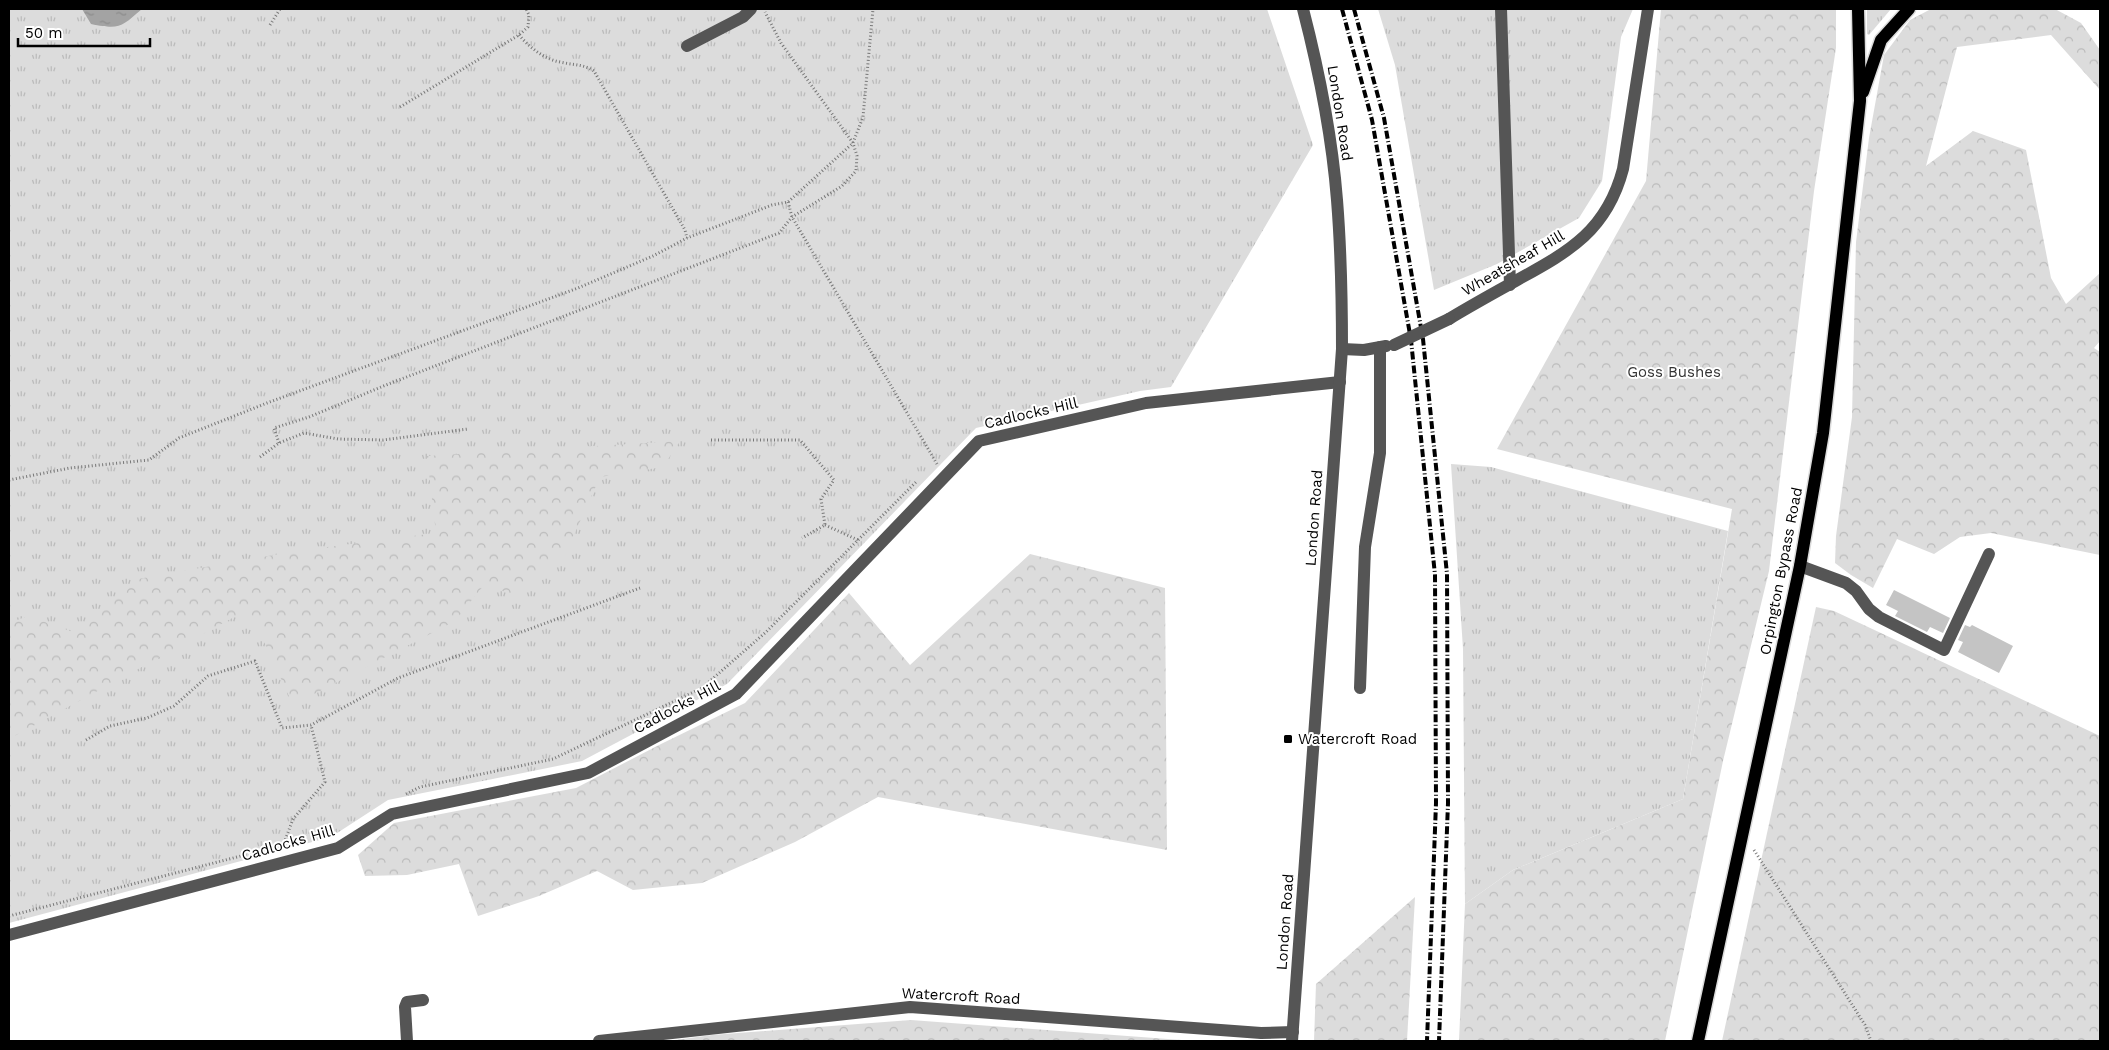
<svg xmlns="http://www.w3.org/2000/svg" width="2109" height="1050" font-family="'Work Sans',sans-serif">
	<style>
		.grass { fill: url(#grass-tufts) }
		.forest { fill: url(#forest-crowns) }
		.water { fill: url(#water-ripples) }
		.building { fill: #c4c4c4 }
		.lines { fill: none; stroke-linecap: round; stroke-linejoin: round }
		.major-casing { stroke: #dbdbdb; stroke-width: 15 }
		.path { stroke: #777; stroke-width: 3; stroke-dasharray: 1 2.5; stroke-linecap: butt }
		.minor { stroke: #555; stroke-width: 12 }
		.major { stroke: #000; stroke-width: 12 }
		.rail { stroke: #000; stroke-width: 4; stroke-dasharray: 8 2.5 1 2.5; stroke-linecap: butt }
		.minor-bridge { stroke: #555; stroke-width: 12 }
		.poi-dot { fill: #000; stroke: #fff; stroke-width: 2 }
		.labels { text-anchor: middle; stroke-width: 4; stroke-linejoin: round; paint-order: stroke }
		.street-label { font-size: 15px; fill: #000; stroke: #fff }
		.park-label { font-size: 15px; fill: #333; stroke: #fff }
		.poi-label { font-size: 15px; fill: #000; stroke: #fff; text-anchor: start }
	</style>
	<defs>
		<pattern id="grass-tufts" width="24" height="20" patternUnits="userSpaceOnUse" patternTransform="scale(1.25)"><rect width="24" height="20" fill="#dcdcdc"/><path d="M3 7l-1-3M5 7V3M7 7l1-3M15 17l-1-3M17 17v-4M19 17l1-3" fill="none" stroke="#bbb"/></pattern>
		<pattern id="forest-crowns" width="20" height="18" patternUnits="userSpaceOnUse" patternTransform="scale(1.25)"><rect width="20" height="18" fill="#dcdcdc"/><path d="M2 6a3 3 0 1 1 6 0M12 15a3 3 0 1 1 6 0" fill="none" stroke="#bbb"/></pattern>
		<pattern id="water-ripples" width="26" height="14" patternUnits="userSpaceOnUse" patternTransform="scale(1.25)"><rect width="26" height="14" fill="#a3a3a3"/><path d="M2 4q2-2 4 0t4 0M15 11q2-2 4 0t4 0" fill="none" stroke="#8b8b8b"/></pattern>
	</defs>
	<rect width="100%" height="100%" fill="#fff"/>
	<!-- grass -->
	<g class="grass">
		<polygon points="9,9 1267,9 1313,145 1171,387 1140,391 976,428 727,684 582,761 388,800 331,837 9,923"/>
		<polygon points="1378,9 1633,9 1621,37 1602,181 1579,218 1497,264 1434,290 1395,65"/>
		<polygon points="1867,9 1891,9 1869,35 1867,34"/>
		<polygon points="1451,464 1491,467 1728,531 1683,799 1513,870 1465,904 1463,649"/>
	</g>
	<!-- forest -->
	<g class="forest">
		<polygon points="1661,9 1836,9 1836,48 1814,191 1769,571 1723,761 1665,1041 1459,1041 1465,904 1513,870 1683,799 1732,509 1497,449 1646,181"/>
		<polygon points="1931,9 2055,9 2081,23 2100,50 2100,90 2051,35 1957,47 1926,166 1973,131 2026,150 2051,278 2066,304 2100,273 2100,341 2094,348 2100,352 2100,555 1991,533 1960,537 1934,554 1897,539 1873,588 1851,575 1835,563 1836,536 1852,417 1856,242 1869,138 1884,55 1910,20"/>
		<polygon points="680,441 663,467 600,477 565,555 516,595 484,585 455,621 293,705 249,609 9,739 9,623 28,616 73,632 138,579 296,551 436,533 427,456"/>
		<polygon points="1030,554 1165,588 1167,850 878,797 795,842 702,883 633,890 597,871 539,896 478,916 459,864 407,875 365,876 358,855 394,823 576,788 661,744 745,703 849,593 910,665"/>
		<polygon points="1816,607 1834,611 2100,736 2100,1041 1722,1041"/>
		<polygon points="1415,897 1407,1041 1314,1041 1316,984"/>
		<polygon points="911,1020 1195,1041 667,1041 712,1035"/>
	</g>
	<!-- water -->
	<path class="water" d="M82,9H142C121,27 120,30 91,24Z"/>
	<!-- building -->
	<g class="building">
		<polygon points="1894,590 1950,618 1943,633 1930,627 1927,632 1895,616 1898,611 1886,605"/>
		<polygon points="1965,625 1970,627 1972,625 2013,646 1999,673 1958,652 1963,642 1958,640"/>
	</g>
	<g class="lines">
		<!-- major casing -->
		<g class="major-casing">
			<g id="major">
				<polyline points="1863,92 1881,40 1909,9"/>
				<polyline points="1698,1041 1800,566 1823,433 1860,101 1858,9"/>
			</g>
		</g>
		<!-- path -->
		<g class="path">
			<polyline points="270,25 280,9"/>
			<path d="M519,35C529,47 544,59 560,62C572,65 584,64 594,71L685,230L687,238"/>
			<polyline points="400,107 519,35 528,27 529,15 526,9"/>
			<polyline points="788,202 792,217 937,464"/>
			<polyline points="711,440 800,440 834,480 821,499 825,525 802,538"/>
			<polyline points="279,443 274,428 309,417 386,385 779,233 792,217 842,186 856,171 857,156 853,143 781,43 765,12"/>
			<polyline points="260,457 279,443 304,433 338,439 383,440 468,429"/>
			<polyline points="9,480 70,468 149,460 179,438 267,403 578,288 653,256 687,238 772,205 788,202 853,143 863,117 873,9"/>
			<polyline points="825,525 858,540"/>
			<polyline points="86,740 110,726 147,718 174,706 208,676 255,661 282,728 311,725 398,678 640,588"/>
			<polyline points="406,794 420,787 553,759 702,688 766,632 916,482"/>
			<polyline points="283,846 293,819 325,782 311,725"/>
			<polyline points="1754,850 1865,1025 1871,1041"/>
			<polyline points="9,916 241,856"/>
		</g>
		<!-- minor -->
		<g class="minor">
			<polyline points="1501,9 1510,285"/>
			<polyline points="687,46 743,17 751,9"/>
			<path d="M1449,319C1472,305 1496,292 1519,279C1570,251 1607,230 1623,169L1648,9"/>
			<polyline points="1342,349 1364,350 1386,346"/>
			<polyline points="1800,566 1846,583 1856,591 1869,609 1879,617 1944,650 1989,554"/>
			<polyline points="1360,688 1365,547 1380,453 1380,347"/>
			<polyline points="9,935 338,848 392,814 588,773 736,694 979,441 1146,403 1340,382"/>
			<polyline points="407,1041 405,1007 407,1002 423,1000"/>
			<polyline points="599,1041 910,1007 1261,1033 1293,1032"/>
			<path d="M1292,1041L1342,349C1342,299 1341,250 1337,200C1332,136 1319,71 1303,9"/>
		</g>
		<!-- major -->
		<use href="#major" class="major"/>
		<!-- rail -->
		<g class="rail">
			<polyline points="1342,9 1372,120 1411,340 1435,575 1436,803 1427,1041"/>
			<polyline points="1354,9 1384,118 1423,339 1447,574 1448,803 1439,1041"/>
		</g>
		<!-- minor-bridge -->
		<polyline class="minor-bridge" points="1394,345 1449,319"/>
	</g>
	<!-- markers -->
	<rect class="poi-dot" x="1283" y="734" width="10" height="10" rx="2.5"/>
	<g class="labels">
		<!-- street labels -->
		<g class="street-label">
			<text transform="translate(1340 113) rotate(81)" y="5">London Road</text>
			<text transform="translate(1513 263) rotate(-30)" y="5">Wheatsheaf Hill</text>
			<text transform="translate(1031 413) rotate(-13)" y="5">Cadlocks Hill</text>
			<text transform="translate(1314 518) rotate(-86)" y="5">London Road</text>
			<text transform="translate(1781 571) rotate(-79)" y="5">Orpington Bypass Road</text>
			<text transform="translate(677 707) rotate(-28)" y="5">Cadlocks Hill</text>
			<text transform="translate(288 843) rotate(-16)" y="5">Cadlocks Hill</text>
			<text transform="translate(1285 922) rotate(-86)" y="5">London Road</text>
			<text transform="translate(961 996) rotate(3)" y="5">Watercroft Road</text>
		</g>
		<!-- park labels -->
		<g class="park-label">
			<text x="1674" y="377">Goss Bushes</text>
		</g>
		<!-- poi labels -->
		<g class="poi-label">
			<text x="1298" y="744">Watercroft Road</text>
		</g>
	</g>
	<!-- border -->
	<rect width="2109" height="1050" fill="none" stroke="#000000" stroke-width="20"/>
	<!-- scale -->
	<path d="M18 38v8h132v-8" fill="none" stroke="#000000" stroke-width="2.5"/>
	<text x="25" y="38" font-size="15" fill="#000000" stroke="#ffffff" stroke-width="4" paint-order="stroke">50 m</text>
</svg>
